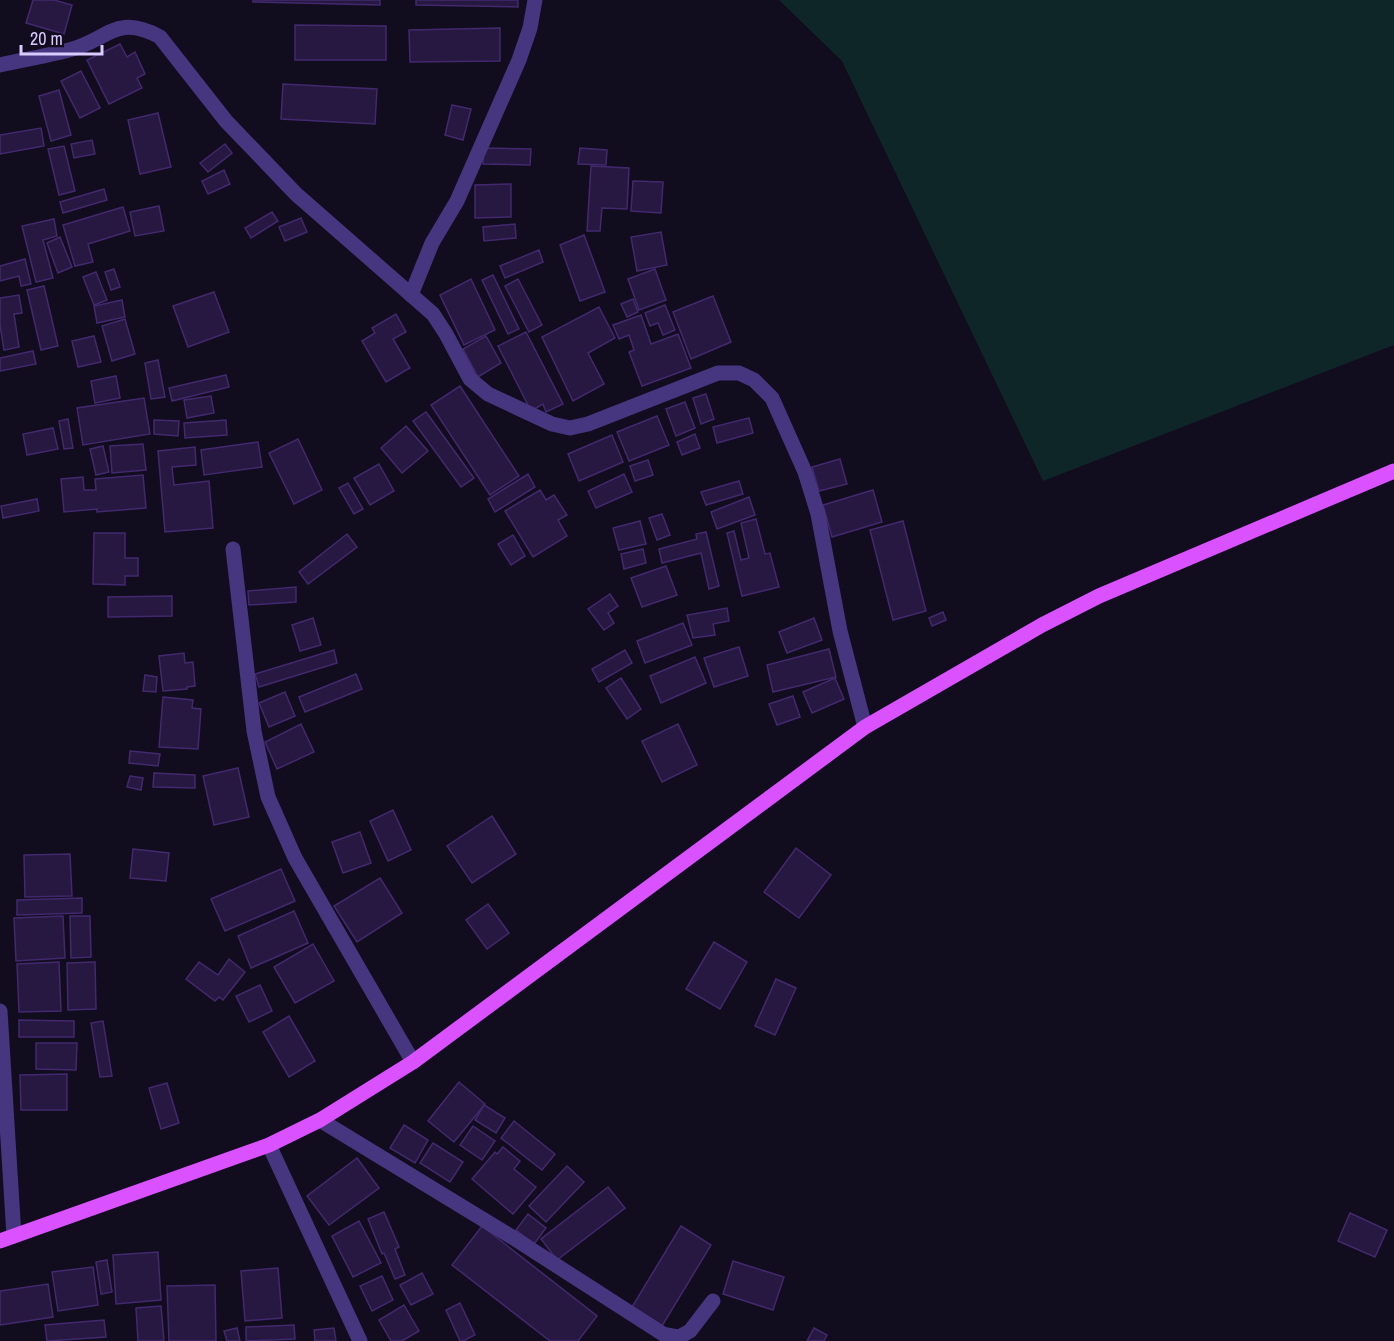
<svg xmlns="http://www.w3.org/2000/svg" width="1394" height="1341" font-family="'Archivo Narrow',sans-serif">
	<style>
		.green { fill: #0f2629 }
		.building { fill: #271841; stroke: #42296d; stroke-width: 1.5 }
		.lines { fill: none; stroke-linecap: round; stroke-linejoin: round }
		.minor { stroke: #45367f; stroke-width: 15 }
		.major { stroke: #da51ff; stroke-width: 15 }
	</style>
	<rect width="100%" height="100%" fill="#120c1f"/>
	<!-- green -->
	<polygon class="green" points="779,0 1394,0 1394,345 1043,481 842,61"/>
	<!-- building -->
	<g class="building">
		<polygon points="33,0 54,0 72,5 64,34 26,23"/>
		<polygon points="253,0 380,0 380,5 253,2"/>
		<polygon points="416,0 518,0 518,7 416,5"/>
		<polygon points="295,25 386,26 386,60 295,60"/>
		<polygon points="500,28 500,61 410,62 409,30"/>
		<polygon points="120,44 127,57 135,52 145,74 137,78 142,88 109,104 87,60"/>
		<polygon points="81,71 100,108 80,118 61,81"/>
		<polygon points="283,84 377,89 375,124 281,119"/>
		<polygon points="59,90 71,135 51,141 39,96"/>
		<polygon points="452,105 471,109 463,140 445,135"/>
		<polygon points="158,113 171,167 140,174 128,120"/>
		<polygon points="41,128 44,146 0,154 0,135"/>
		<polygon points="92,140 95,154 74,158 71,144"/>
		<polygon points="225,144 232,153 208,172 200,163"/>
		<polygon points="64,146 75,191 59,195 48,149"/>
		<polygon points="483,148 531,149 530,165 483,164"/>
		<polygon points="580,148 607,150 606,165 578,164"/>
		<polygon points="591,166 629,168 627,209 602,208 600,231 587,231"/>
		<polygon points="224,170 230,184 208,194 202,181"/>
		<polygon points="633,181 663,182 661,213 631,211"/>
		<polygon points="511,184 511,217 475,218 475,185"/>
		<polygon points="104,189 107,200 63,213 60,202"/>
		<polygon points="159,206 164,231 135,236 130,212"/>
		<polygon points="123,207 130,231 88,244 93,262 75,266 63,225"/>
		<polygon points="272,212 278,221 251,238 245,228"/>
		<polygon points="301,218 307,232 285,241 279,227"/>
		<polygon points="54,219 57,236 43,240 53,278 36,282 22,226"/>
		<polygon points="515,224 516,238 484,241 483,227"/>
		<polygon points="661,232 667,265 637,271 631,237"/>
		<polygon points="584,235 605,292 580,301 560,245"/>
		<polygon points="60,237 72,267 58,273 47,243"/>
		<polygon points="539,250 543,262 505,278 500,266"/>
		<polygon points="25,259 31,284 21,286 19,276 0,281 0,266"/>
		<polygon points="114,269 120,287 111,290 105,272"/>
		<polygon points="655,269 666,300 639,310 628,279"/>
		<polygon points="96,272 107,300 94,305 83,277"/>
		<polygon points="493,275 519,329 508,334 482,280"/>
		<polygon points="471,279 495,330 464,345 440,295"/>
		<polygon points="518,279 542,325 529,332 505,286"/>
		<polygon points="44,286 58,346 41,350 27,290"/>
		<polygon points="214,292 229,332 188,347 173,306"/>
		<polygon points="19,295 22,313 14,314 19,347 4,350 0,325 0,298"/>
		<polygon points="713,296 731,342 691,359 673,312"/>
		<polygon points="633,299 638,312 627,317 621,304"/>
		<polygon points="122,300 125,317 97,323 94,306"/>
		<polygon points="665,305 675,330 663,335 658,323 650,326 645,313"/>
		<polygon points="599,307 615,338 588,353 604,384 573,401 542,337"/>
		<polygon points="396,314 406,332 393,339 410,368 386,382 362,341 375,333 372,328"/>
		<polygon points="641,315 651,344 678,334 691,368 642,386 629,352 634,350 629,335 619,339 613,325"/>
		<polygon points="125,319 135,354 112,361 102,326"/>
		<polygon points="526,332 563,404 546,412 543,404 531,411 498,346"/>
		<polygon points="94,336 101,362 78,367 72,341"/>
		<polygon points="486,336 501,363 478,377 463,349"/>
		<polygon points="33,351 36,364 0,371 0,358"/>
		<polygon points="158,360 165,397 151,399 145,363"/>
		<polygon points="226,375 229,387 172,401 169,388"/>
		<polygon points="116,376 120,398 95,403 91,381"/>
		<polygon points="460,386 519,476 490,495 431,405"/>
		<polygon points="706,394 714,419 701,424 693,398"/>
		<polygon points="211,396 214,413 187,418 184,400"/>
		<polygon points="144,398 150,434 83,445 77,408"/>
		<polygon points="685,402 695,428 676,436 666,409"/>
		<polygon points="426,412 474,478 461,487 413,421"/>
		<polygon points="657,416 669,445 629,461 617,432"/>
		<polygon points="749,418 753,433 717,443 713,427"/>
		<polygon points="68,419 73,448 64,449 59,421"/>
		<polygon points="154,420 179,421 178,436 154,434"/>
		<polygon points="226,420 227,435 185,438 184,423"/>
		<polygon points="406,426 428,451 402,473 381,448"/>
		<polygon points="53,428 58,449 27,455 23,434"/>
		<polygon points="695,434 700,448 682,455 677,442"/>
		<polygon points="612,435 623,462 579,481 568,454"/>
		<polygon points="298,439 322,490 294,504 269,453"/>
		<polygon points="258,442 262,467 204,475 201,450"/>
		<polygon points="143,444 146,470 112,473 110,446"/>
		<polygon points="103,446 109,472 96,475 90,449"/>
		<polygon points="195,447 196,465 172,467 174,485 209,481 213,528 165,532 158,451"/>
		<polygon points="840,459 847,484 819,491 812,467"/>
		<polygon points="648,460 653,475 635,481 630,466"/>
		<polygon points="379,464 394,491 370,505 354,478"/>
		<polygon points="528,474 535,487 495,512 488,499"/>
		<polygon points="624,474 632,492 596,508 588,491"/>
		<polygon points="143,475 146,508 97,512 97,509 64,512 61,479 83,477 84,490 96,490 95,479"/>
		<polygon points="739,481 743,494 706,505 701,492"/>
		<polygon points="348,483 363,509 354,514 339,488"/>
		<polygon points="540,490 546,500 554,495 567,515 558,520 567,536 533,557 505,511"/>
		<polygon points="873,490 882,522 832,537 823,505"/>
		<polygon points="749,497 755,515 717,529 711,512"/>
		<polygon points="37,499 39,511 3,518 1,506"/>
		<polygon points="662,514 670,535 657,540 649,518"/>
		<polygon points="756,519 765,554 770,553 779,587 742,596 727,533 734,531 741,560 749,558 741,523"/>
		<polygon points="640,521 646,544 619,550 613,528"/>
		<polygon points="903,521 926,611 893,620 870,530"/>
		<polygon points="706,532 719,586 709,589 701,553 662,563 659,549 697,539 696,534"/>
		<polygon points="94,533 125,533 125,558 138,558 138,576 125,576 125,585 93,584"/>
		<polygon points="347,534 357,547 308,584 299,572"/>
		<polygon points="513,535 525,556 511,565 498,544"/>
		<polygon points="643,549 646,563 624,569 621,554"/>
		<polygon points="666,566 677,595 642,607 631,578"/>
		<polygon points="296,587 296,602 249,605 248,591"/>
		<polygon points="610,594 618,606 608,613 614,623 604,630 588,609"/>
		<polygon points="172,596 172,616 108,617 108,597"/>
		<polygon points="727,608 729,621 713,624 715,635 693,638 687,615"/>
		<polygon points="943,612 946,620 932,626 929,618"/>
		<polygon points="313,618 321,645 300,651 292,625"/>
		<polygon points="814,618 822,640 787,653 779,632"/>
		<polygon points="683,623 692,645 645,663 637,641"/>
		<polygon points="739,647 748,676 714,687 704,658"/>
		<polygon points="829,649 836,677 773,692 767,665"/>
		<polygon points="334,650 337,663 259,687 255,674"/>
		<polygon points="625,650 632,663 599,682 592,669"/>
		<polygon points="184,653 185,663 193,662 195,686 187,687 187,689 163,691 159,656"/>
		<polygon points="695,657 706,683 661,703 650,676"/>
		<polygon points="356,674 362,689 305,712 299,697"/>
		<polygon points="145,675 157,677 156,692 143,691"/>
		<polygon points="621,678 641,709 627,719 606,688"/>
		<polygon points="835,678 844,699 812,713 803,692"/>
		<polygon points="285,692 295,716 269,727 259,703"/>
		<polygon points="793,696 800,717 777,725 769,704"/>
		<polygon points="163,697 193,700 192,708 201,709 198,749 159,747"/>
		<polygon points="301,724 314,752 277,769 265,742"/>
		<polygon points="678,724 697,765 662,782 642,741"/>
		<polygon points="130,751 160,754 158,766 129,763"/>
		<polygon points="238,768 249,817 214,825 203,776"/>
		<polygon points="154,773 195,775 195,788 153,787"/>
		<polygon points="130,776 143,778 141,790 127,787"/>
		<polygon points="393,810 411,850 388,861 370,821"/>
		<polygon points="492,816 516,854 472,883 447,846"/>
		<polygon points="360,832 371,863 343,873 332,842"/>
		<polygon points="796,848 831,875 799,918 764,892"/>
		<polygon points="133,849 169,853 166,881 130,878"/>
		<polygon points="70,854 72,896 25,897 24,855"/>
		<polygon points="281,869 295,901 225,931 211,899"/>
		<polygon points="380,878 402,913 357,942 334,906"/>
		<polygon points="82,898 82,913 17,915 17,900"/>
		<polygon points="488,904 509,933 487,949 466,920"/>
		<polygon points="294,911 308,943 251,968 238,936"/>
		<polygon points="63,916 65,958 16,961 14,918"/>
		<polygon points="70,916 90,916 91,957 71,958"/>
		<polygon points="714,942 747,962 720,1009 686,989"/>
		<polygon points="313,944 334,981 295,1003 274,967"/>
		<polygon points="229,959 245,972 223,1000 219,997 215,1001 186,979 199,962 218,975"/>
		<polygon points="59,962 61,1011 19,1012 17,964"/>
		<polygon points="95,962 96,1009 68,1010 67,963"/>
		<polygon points="776,979 796,988 775,1035 755,1026"/>
		<polygon points="260,985 272,1011 249,1022 236,996"/>
		<polygon points="289,1016 315,1061 289,1077 263,1032"/>
		<polygon points="19,1020 74,1021 74,1037 19,1037"/>
		<polygon points="103,1021 112,1076 100,1077 91,1023"/>
		<polygon points="36,1043 77,1043 76,1070 36,1069"/>
		<polygon points="67,1074 67,1110 21,1110 20,1075"/>
		<polygon points="459,1082 485,1104 454,1142 428,1121"/>
		<polygon points="167,1083 179,1123 161,1129 149,1088"/>
		<polygon points="484,1105 505,1118 496,1133 475,1120"/>
		<polygon points="514,1121 555,1154 542,1170 501,1138"/>
		<polygon points="404,1125 428,1140 415,1163 390,1148"/>
		<polygon points="473,1126 495,1141 482,1160 460,1145"/>
		<polygon points="433,1143 463,1162 450,1182 420,1163"/>
		<polygon points="503,1147 520,1161 514,1169 536,1187 513,1214 472,1179 495,1152 497,1154"/>
		<polygon points="357,1158 379,1188 329,1225 307,1196"/>
		<polygon points="567,1166 584,1182 546,1222 529,1206"/>
		<polygon points="608,1187 625,1208 557,1260 541,1239"/>
		<polygon points="384,1212 399,1247 395,1249 405,1275 395,1279 384,1253 382,1254 368,1219"/>
		<polygon points="1350,1213 1387,1230 1375,1257 1338,1241"/>
		<polygon points="528,1214 546,1228 534,1244 516,1230"/>
		<polygon points="359,1221 381,1263 353,1277 332,1236"/>
		<polygon points="482,1226 597,1316 578,1341 550,1341 452,1265"/>
		<polygon points="681,1226 711,1245 662,1326 632,1307"/>
		<polygon points="158,1252 161,1300 116,1304 113,1255"/>
		<polygon points="107,1260 112,1292 101,1294 96,1262"/>
		<polygon points="733,1261 784,1277 773,1310 723,1294"/>
		<polygon points="93,1267 98,1305 58,1311 52,1272"/>
		<polygon points="278,1268 282,1318 245,1321 241,1271"/>
		<polygon points="422,1273 433,1294 411,1305 400,1285"/>
		<polygon points="382,1276 393,1300 372,1311 360,1286"/>
		<polygon points="48,1284 53,1317 0,1325 0,1291"/>
		<polygon points="215,1285 216,1341 169,1341 167,1286"/>
		<polygon points="460,1303 475,1335 463,1341 460,1341 446,1310"/>
		<polygon points="404,1305 419,1331 402,1341 391,1341 379,1320"/>
		<polygon points="161,1306 164,1341 138,1341 136,1308"/>
		<polygon points="104,1320 106,1337 47,1341 45,1325"/>
		<polygon points="294,1325 295,1339 246,1341 246,1327"/>
		<polygon points="237,1328 240,1341 227,1341 224,1331"/>
		<polygon points="334,1328 336,1341 315,1341 314,1330"/>
		<polygon points="814,1328 827,1335 824,1341 807,1341"/>
	</g>
	<g class="lines">
		<!-- minor -->
		<g class="minor">
			<path d="M0,65C23,60 46,56 69,50C108,40 116,13 160,37L226,121L296,194L433,314L446,334L470,379L488,394L552,424L570,428L588,424L718,373H739L754,380L772,398L805,472L818,514L840,631L865,727"/>
			<polyline points="411,295 432,243 457,201 519,60 530,28 535,0"/>
			<polyline points="233,549 254,731 268,797 295,858 413,1062"/>
			<polyline points="0,1011 14,1236"/>
			<polyline points="320,1120 512,1237 663,1334 679,1337 690,1331 713,1301"/>
			<polyline points="269,1145 360,1341"/>
		</g>
		<!-- major -->
		<polyline class="major" points="0,1241 269,1145 320,1120 413,1062 865,727 1042,625 1099,596 1394,471"/>
	</g>
	<!-- scale -->
	<path d="M21 45v9h81v-9" fill="none" stroke="#d9caff" stroke-width="3"/>
	<text x="30" y="45" font-size="18" fill="#d9caff" stroke="#120c1f" stroke-width="4.5" paint-order="stroke">20 m</text>
</svg>
